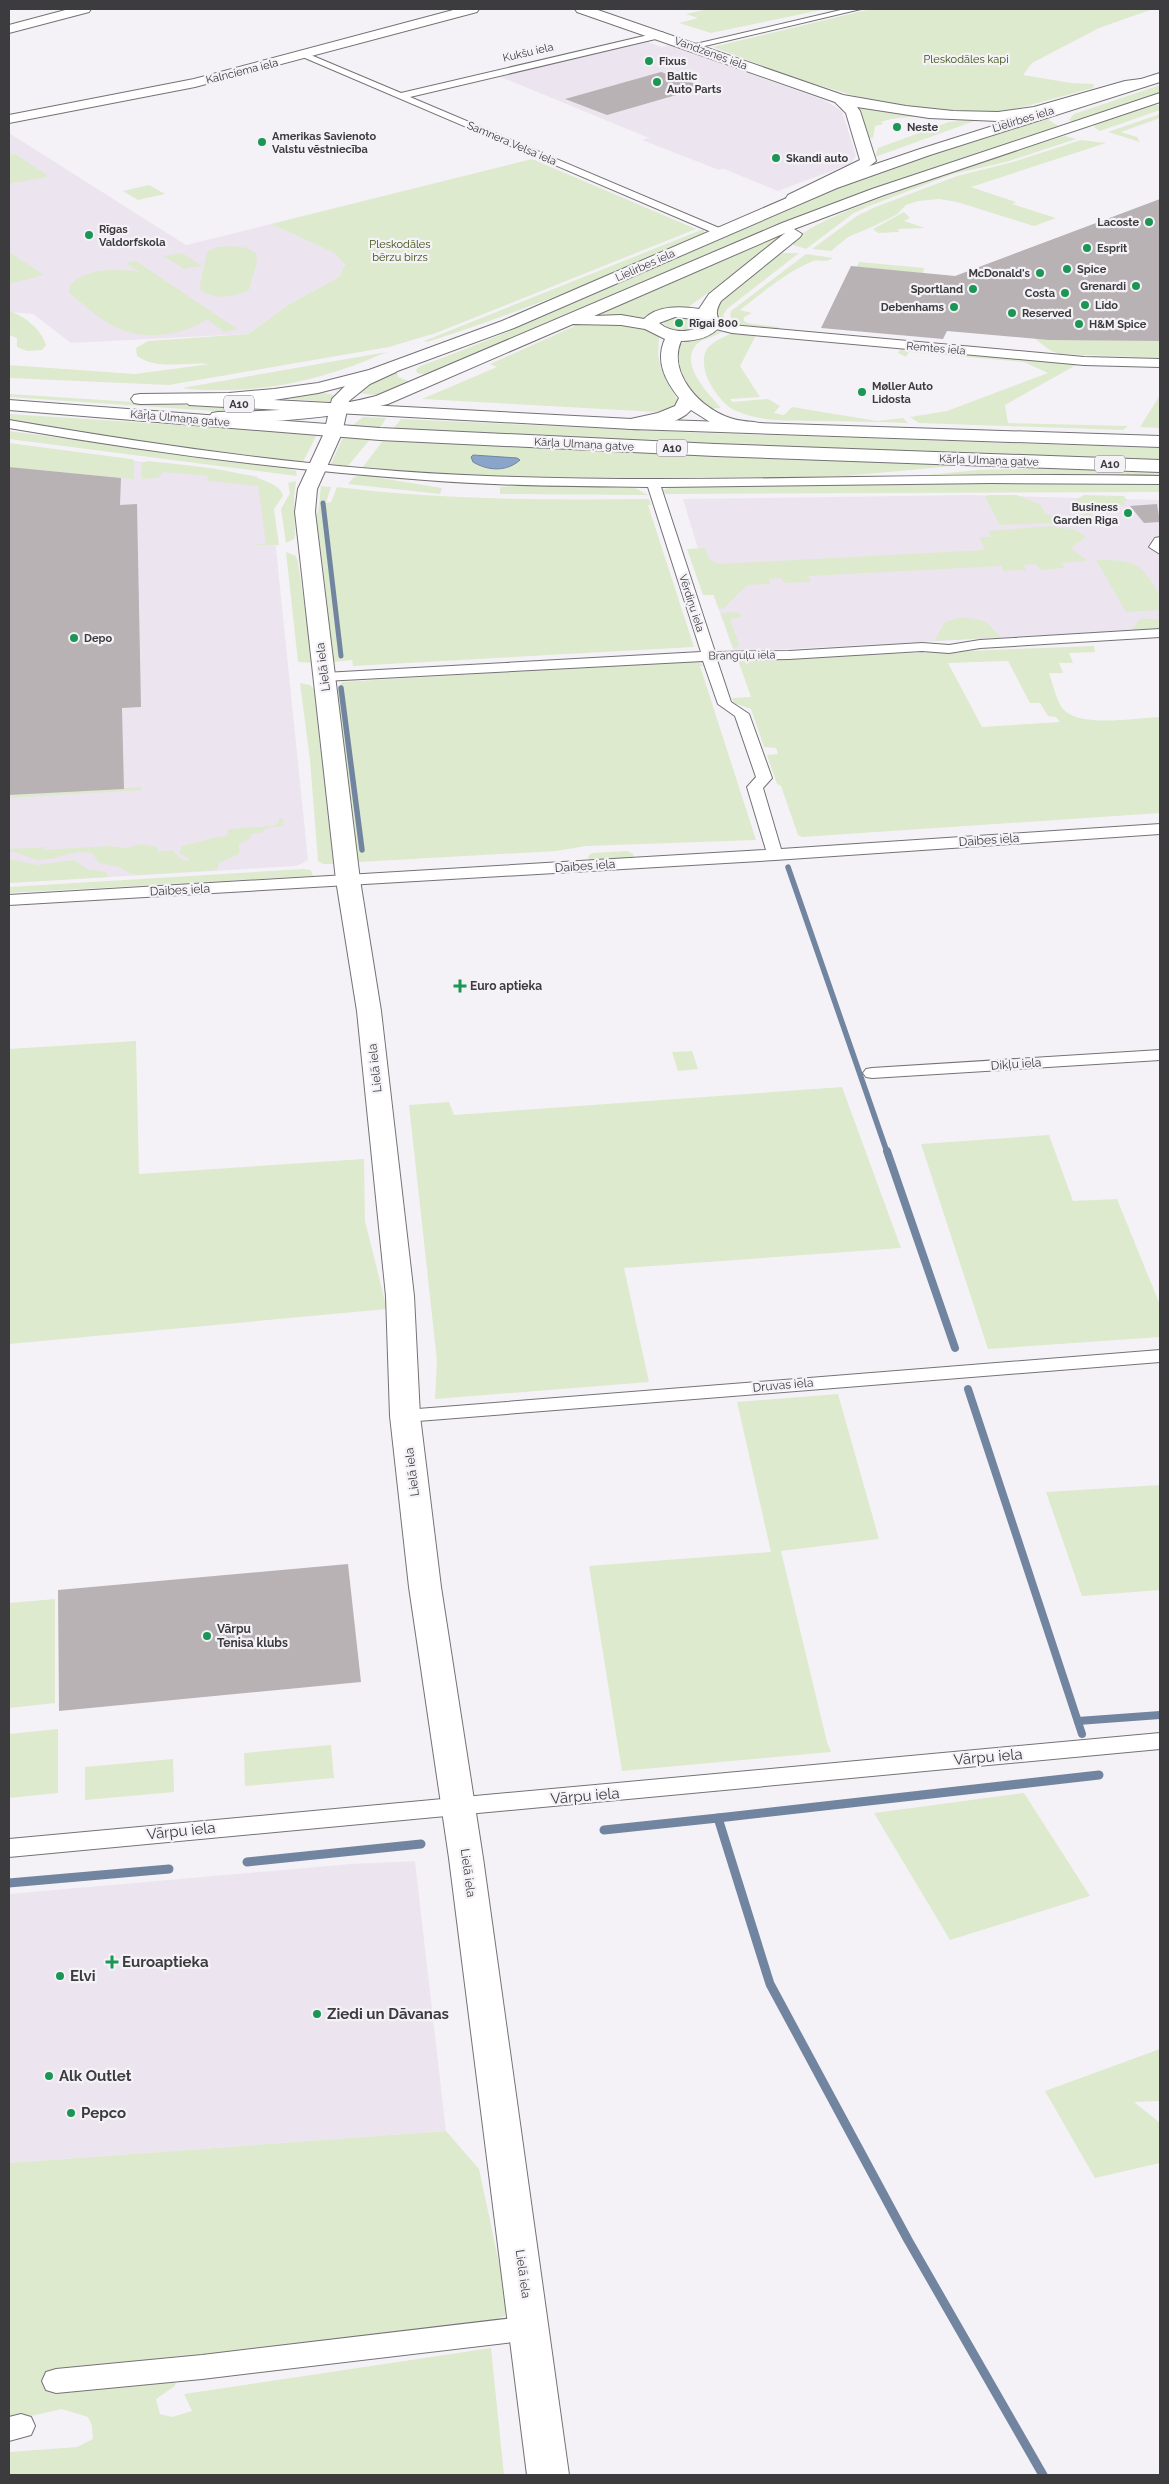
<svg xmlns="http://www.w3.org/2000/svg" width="1169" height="2484" font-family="Raleway,sans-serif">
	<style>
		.built { fill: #ece5f0 }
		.green { fill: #ddeace; fill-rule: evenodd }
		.water { fill: #89a5ca; stroke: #7285a0 }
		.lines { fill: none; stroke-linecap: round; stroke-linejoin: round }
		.stream-far3 { stroke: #7285a0; stroke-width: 5 }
		.stream-far2 { stroke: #7285a0; stroke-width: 5.5 }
		.stream-far1 { stroke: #7285a0; stroke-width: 8 }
		.stream { stroke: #7285a0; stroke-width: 9 }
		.building { fill: #b8b2b4 }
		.street-casing { stroke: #757276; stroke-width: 2 }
		.secondary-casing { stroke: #757276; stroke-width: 2 }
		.primary-casing { stroke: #757276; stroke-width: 2 }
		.highway-casing { stroke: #757276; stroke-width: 2 }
		.street { fill: #fff; fill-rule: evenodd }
		.secondary { fill: #fff; fill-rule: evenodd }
		.primary { fill: #fff; fill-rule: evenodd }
		.highway { fill: #fff; fill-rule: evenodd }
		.poi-dot { fill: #1b9654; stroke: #f5f2f7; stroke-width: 2 }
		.labels { text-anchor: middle; stroke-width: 4.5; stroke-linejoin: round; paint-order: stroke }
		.far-street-label { font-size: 11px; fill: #3c3b3d; stroke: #f5f2f7 }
		.far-park-label { font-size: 11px; fill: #354c09; stroke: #f5f2f7 }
		.far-poi-label { font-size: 11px; font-weight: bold; fill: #3c3b3d; stroke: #f5f2f7; text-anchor: start }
		.shield { fill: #f5f2f7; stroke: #747275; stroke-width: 1 }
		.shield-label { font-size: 11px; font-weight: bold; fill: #3c3b3d }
		.street-label { font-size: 12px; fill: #3c3b3d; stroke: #f5f2f7 }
		.poi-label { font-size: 12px; font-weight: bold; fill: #3c3b3d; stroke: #f5f2f7; text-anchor: start }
		.near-street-label { font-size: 15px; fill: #3c3b3d; stroke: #f5f2f7 }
		.near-poi-label { font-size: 15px; font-weight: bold; fill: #3c3b3d; stroke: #f5f2f7; text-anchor: start }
	</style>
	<rect width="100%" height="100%" fill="#f5f2f7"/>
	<!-- built -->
	<g class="built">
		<polygon points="648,42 662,47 669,45 824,100 842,111 856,156 850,164 778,191 724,169 719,170 642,140 649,138 498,76"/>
		<polygon points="9,133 186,245 271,224 334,253 345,263 339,277 288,305 248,334 71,343 33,314 9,312"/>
		<polygon points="9,445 257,476 271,499 308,860 297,866 9,883"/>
		<polygon points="971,495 1160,500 1160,629 734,652 704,569 683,499"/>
		<polygon points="415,1861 446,2131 9,2163 9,1894 351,1864"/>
	</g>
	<!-- green -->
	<g class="green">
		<polygon points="708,9 826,9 711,33 679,23 698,18 686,14"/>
		<polygon points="871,9 1153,9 1099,28 1032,63 1023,75 1071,83 1094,84 1093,88 1004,112 974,113 900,106 868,100 792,77 713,47"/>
		<polygon points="1160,85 1160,94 1074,123 1069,120 1074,114"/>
		<path d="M1156,105L1160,106V110L1100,131L1094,127C1103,115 1141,109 1156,105Z"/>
		<path d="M857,106L934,116C916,117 897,116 881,122L883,124L875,126L873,138L869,139L855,107Z"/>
		<path d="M1052,114L1049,120L1061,128L869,191L427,375L417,373L416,370L420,366C549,320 669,255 795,204C879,169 965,141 1052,114Z"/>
		<polygon points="1160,114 1160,118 1121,132 1137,137 1140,142 1108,132"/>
		<polygon points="980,119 875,157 878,148 949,122"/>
		<path d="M1065,136L1076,139L1006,162L953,174L869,206L854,213L806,249L793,245L794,239C822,219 855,208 887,195C945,173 1005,153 1065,136Z"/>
		<polygon points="1081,140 1106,143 971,187 1016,202 1012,204 1056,218 1034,226 957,202 939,199 918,201 906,205 896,215 874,226 848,237 831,251 812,249 857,216 873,208 957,176 1013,162"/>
		<polygon points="15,154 47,175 47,177 9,184 9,155"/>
		<path d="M532,159L696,229L436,333L389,347L169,385L9,378V365L135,374L210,364C189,361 157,371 137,356L136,348L148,341L248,334L288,305L339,277L345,264L334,253L271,224Z"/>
		<polygon points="149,185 165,194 138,200 123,191"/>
		<polygon points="904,212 910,218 904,221 925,228 898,229 899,232 878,233 873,229"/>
		<polygon points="794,229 686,309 653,313 642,319 587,318"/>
		<path d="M701,230H704V234L696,238C608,276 519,313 427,342L424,341Z"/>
		<path d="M231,246L247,248L256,253L257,262L249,290C234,298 212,300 199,289L207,252L216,247Z"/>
		<polygon points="9,252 44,275 9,284"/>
		<polygon points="182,253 202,266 184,269 164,256"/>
		<polygon points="784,253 799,253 727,309 723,315 727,324 720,323 711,312 712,309 778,255"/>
		<path d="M806,254L833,258C825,264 818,258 811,262C785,273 762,293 740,310L752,313L744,317V321L747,323L778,327L781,329L735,324L730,316L731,311Z"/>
		<path d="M136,261L237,329L224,332L207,319C186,335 147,340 122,330C103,323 85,305 69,293L70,285C85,268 119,268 139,272L126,263Z"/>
		<polygon points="859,262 924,268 923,273 857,267"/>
		<path d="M9,311C25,316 41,329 46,345L42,350L27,351L17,347V338L9,335Z"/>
		<path d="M672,317H690L700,323C693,334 671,333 663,323Z"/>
		<polygon points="593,322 641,326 659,337 658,355 661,369 680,405 657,412 422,399 497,367 490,364 577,325"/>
		<path d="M715,331L722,332C714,337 704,338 697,344C678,364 709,394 721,408L709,409C690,391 677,374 678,346L690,338Z"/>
		<path d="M732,333L756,335L740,366L760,397L730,399L732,402L768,399L780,406L774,413L784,415L792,407L877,421L903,418L908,423C879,422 850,421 820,421C792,420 761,423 734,410C722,404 708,384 705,371C700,346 712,343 732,333Z"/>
		<polygon points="1035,339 1160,341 1160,358 1060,354 1051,351"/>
		<polygon points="911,349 1078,364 1005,405 1008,423 1128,426 1123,430 919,423 910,417 947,411 1048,373 1024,362 909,352 906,357 898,353 900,350"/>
		<path d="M387,352C337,374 288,388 232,390C216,390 198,391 182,388Z"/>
		<polygon points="397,372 398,377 411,382 376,395 356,393 381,378"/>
		<polygon points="321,392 338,396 332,402 287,399"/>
		<polygon points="9,394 291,412 228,412 9,397"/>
		<polygon points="1160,395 1160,428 1140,427"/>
		<polygon points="9,414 317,434 303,462 108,437 9,420"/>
		<polygon points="363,417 386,418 379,430 349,428"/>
		<polygon points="401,419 706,433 1160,448 1160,461 864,452 392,430"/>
		<polygon points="9,431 286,468 296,471 297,476 9,439"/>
		<polygon points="344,435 372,437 348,466 331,464"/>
		<polygon points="385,438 974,464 835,477 642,479 515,477 362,468"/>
		<polygon points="9,443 131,459 134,460 134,479 9,467"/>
		<path d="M149,461C171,464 280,471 283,496L274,509L279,545H254L266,543L258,486L209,481L206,480L209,476L163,472L158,478L142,479L141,463Z"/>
		<polygon points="1035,468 1160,471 1160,476 927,475 978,470"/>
		<polygon points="363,475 374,477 442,488 440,494 348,484 354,477"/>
		<polygon points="296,481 294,498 295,535 294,539 286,543 281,509 290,493 288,483"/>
		<polygon points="1078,482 1160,484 1160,492 665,494 663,490 676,486"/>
		<polygon points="536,485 633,487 648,495 500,494 500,487"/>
		<path d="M321,486L331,487L326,503L331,502L337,487C441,500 545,500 649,499L651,505H648L694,647L353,666L352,660L334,662L314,522L319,507Z"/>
		<polygon points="989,495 1017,495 1041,505 1045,513 1062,520 1067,525 1051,523 1000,525 985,497"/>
		<polygon points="1084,495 1124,496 1127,501 1123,501 1125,505 1087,506 1093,518 1077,525 1068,515 1084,516 1076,504 1069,504"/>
		<polygon points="1051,526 1075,530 1086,537 1071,548 1087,561 1062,563 1064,568 1040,570 1036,564 1024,565 1026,570 1004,571 1001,566 809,576 811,582 784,583 782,578 769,579 770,584 747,585 724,608 719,609 714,595 703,595 687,549 705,548 710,560 720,564 985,550 979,537 990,537 989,531"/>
		<polygon points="286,552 296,556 298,562 313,663 298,662"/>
		<path d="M1096,560C1135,560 1140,562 1160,595L1158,597L1160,610L1126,612Z"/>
		<polygon points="737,612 741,614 741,617 730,619 740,647 733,648 721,613"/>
		<polygon points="962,617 985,621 1001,637 934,641 945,622"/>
		<polygon points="1141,618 1160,620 1160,630 1135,631 1133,628"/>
		<path d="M1094,646L1095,652L1069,653L1073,663H1059L1063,673H1049C1053,684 1056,700 1063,709C1079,728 1136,718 1160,717V813L802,837L798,835L781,786L777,784L767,755L778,754L776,748L764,747L751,709L734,703L732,698L751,697L738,660ZM1008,661L1030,703H1040L1048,716L1056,717L1060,722L982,727L948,663Z"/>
		<polygon points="697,661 704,666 700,666 756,840 586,846 556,851 359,862 356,856 337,690 342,682"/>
		<polygon points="300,683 310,685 314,689 334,864 323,864 318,861 310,760"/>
		<polygon points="141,787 141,790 9,798 9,795"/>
		<path d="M279,818L284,820L283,826L267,828L262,832L251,834L250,839L239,844V854L219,863L217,870L139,875L129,873L119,867L99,863L92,853C73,849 58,860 40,860C29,860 20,851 9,852V849L49,847L39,850L110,846L126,848L140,844L158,847L157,852L172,850L182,860L188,861L189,859L180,853L181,846C198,843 211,837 227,836L228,829L273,826L279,822Z"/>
		<polygon points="627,851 633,854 634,858 589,861 588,856 592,853"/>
		<polygon points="9,859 38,865 74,860 87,869 106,872 108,877 9,883"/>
		<polygon points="303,869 311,870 313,876 9,893 9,887"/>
		<polygon points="136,1041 139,1174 364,1159 365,1221 387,1309 9,1344 9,1049"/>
		<polygon points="692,1051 698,1069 678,1071 672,1052"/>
		<polygon points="842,1087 901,1248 624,1268 649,1382 435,1399 437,1361 409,1105 449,1102 454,1115"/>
		<polygon points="1049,1135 1073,1201 1117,1199 1160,1305 1160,1337 988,1349 921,1144"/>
		<polygon points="838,1394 879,1539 781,1551 827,1742 831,1752 622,1771 589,1566 771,1552 737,1402"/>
		<polygon points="1160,1485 1160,1590 1082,1596 1046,1492"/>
		<polygon points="55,1599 55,1703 9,1708 9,1603"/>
		<polygon points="58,1729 58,1793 9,1798 9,1734"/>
		<polygon points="331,1745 334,1778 245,1786 244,1753"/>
		<polygon points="173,1759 174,1792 85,1800 85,1767"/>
		<polygon points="1024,1793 1090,1896 950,1940 874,1813"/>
		<polygon points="1160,2049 1160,2101 1134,2102 1160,2123 1160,2163 1095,2178 1045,2091"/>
		<polygon points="446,2131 479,2169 505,2291 505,2316 470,2328 178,2366 175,2386 156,2399 160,2414 172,2417 192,2411 184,2394 491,2348 504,2475 9,2475 9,2452 77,2447 93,2439 92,2426 88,2417 62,2409 9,2421 9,2163"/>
	</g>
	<!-- water -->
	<path class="water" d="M473,455L517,458L520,460C507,472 488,471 473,462L471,457Z"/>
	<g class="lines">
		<!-- stream-far3 -->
		<polyline class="stream-far3" points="323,503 341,656"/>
		<!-- stream-far2 -->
		<g class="stream-far2">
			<polyline points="341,688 362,850"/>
			<polyline points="788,867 887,1152"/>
		</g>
		<!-- stream-far1 -->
		<g class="stream-far1">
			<polyline points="887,1151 955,1348"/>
			<polyline points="968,1389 1082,1734"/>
			<polyline points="1078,1721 1160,1715"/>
		</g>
		<!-- stream -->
		<g class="stream">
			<polyline points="718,1818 1099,1775"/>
			<polyline points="604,1830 718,1818 770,1984 908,2240 1043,2475"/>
			<polyline points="247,1862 421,1844"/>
			<polyline points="9,1883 169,1869"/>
		</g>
	</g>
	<!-- building -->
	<g class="building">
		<polygon points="661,72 704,87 607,115 565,99"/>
		<polygon points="1160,199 1160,341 1049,340 947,331 943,339 821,328 851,266 955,276"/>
		<polygon points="9,467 121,478 120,505 137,504 141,707 122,708 124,789 9,795"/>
		<polygon points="1157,504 1160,522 1144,523 1130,506"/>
		<polygon points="348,1564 361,1682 59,1711 58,1590"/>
	</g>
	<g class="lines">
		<!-- street casing -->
		<g class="street-casing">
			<g id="street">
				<polygon points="845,9 861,9 692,49 687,46"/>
				<polygon points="661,32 664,33 664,37 410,97 724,230 724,234 716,234 298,55 306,53 401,93"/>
				<polygon points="712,321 732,325 1084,357 1160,359 1160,367 1084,365 732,333 708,327 708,323"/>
				<path d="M9,420C167,447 327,470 487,476C711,485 936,471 1160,476V484L992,483L661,487L715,652L789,651L922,643L949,645L980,640L1160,629V637L980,648L949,653L922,651L789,659L717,660L731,702L749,714L772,778L763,788L781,849L1160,824V834L775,860L9,905V895L766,850L747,787L756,777L735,716L718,704L703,661L324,681L317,677L324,673L701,652L648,487C574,486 499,486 425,480C285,470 147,452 9,428Z"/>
				<polygon points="1160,537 1160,554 1149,547 1155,538"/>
				<polygon points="1160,1050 1160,1060 872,1078 866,1077 863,1073 866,1069 872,1068"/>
				<polygon points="1160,1350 1160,1362 405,1422 398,1421 395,1416 398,1411 405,1410"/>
				<polygon points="1160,1733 1160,1749 9,1857 9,1839"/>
				<polygon points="530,2316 540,2320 544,2328 540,2336 530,2340 202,2379 56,2393 46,2390 42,2381 46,2372 56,2369 202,2355"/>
				<polygon points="21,2414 31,2417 35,2426 31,2435 9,2441 9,2417"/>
			</g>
		</g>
		<!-- secondary casing -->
		<g class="secondary-casing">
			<g id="secondary">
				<polygon points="69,9 91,9 89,12 9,33 9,25"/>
				<polygon points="457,9 479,9 477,12 195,87 9,123 9,115 194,79"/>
				<polygon points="575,9 595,9 843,95 906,106 953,111 998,112 1034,107 1125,81 1141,79 1148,83 1146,86 1034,115 998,121 929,118 857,107 860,111 876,161 861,173 794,203 786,198 788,195 860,160 846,113 835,102 577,12"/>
				<polygon points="390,363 396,364 399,368 396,372 370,384 349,401 342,433 317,489 315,512 360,880 381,1011 414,1296 420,1416 441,1587 483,1858 569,2475 527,2475 449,1858 409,1587 390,1416 386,1296 357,1011 336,880 295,512 298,489 324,433 332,399 351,380"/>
			</g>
		</g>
		<!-- primary casing -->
		<g class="primary-casing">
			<g id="primary">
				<polygon points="1160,73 1160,82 930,155 837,188 514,328 381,377 318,393 274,400 229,403 140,404 134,403 131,399 134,395 140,394 229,393 274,389 318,383 369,370 502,321 826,181 920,149"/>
				<path d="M1160,93V102L884,195L794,229L802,234L800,237L721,301C715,312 716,314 721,325C711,338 696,341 681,341C667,373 701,409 730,418C741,422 753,421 764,424L767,428L764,432L758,433L718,427L691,410C679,424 643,432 626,428L623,424L626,420L658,413L675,406L679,398C665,380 655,361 665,339L645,329L621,325L573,324L388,404C332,419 276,422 218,422L212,421L209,417L212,413L218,412C271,411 324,410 376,396L782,223L872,189ZM785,233L709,294L699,309C682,306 657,305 644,319L621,315L594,316ZM675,317L694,319L703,324C691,334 671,333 659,323Z"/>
			</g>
		</g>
		<!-- highway casing -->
		<g class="highway-casing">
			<g id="highway">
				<polygon points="195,396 632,419 1160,436 1160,447 632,429 189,405 186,401 189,397"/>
				<polygon points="9,400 380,428 715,444 1160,460 1160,472 715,456 380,440 9,410"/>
			</g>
		</g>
		<!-- street -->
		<use href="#street" class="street"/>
		<!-- secondary -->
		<use href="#secondary" class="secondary"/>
		<!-- primary -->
		<use href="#primary" class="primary"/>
		<!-- highway -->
		<use href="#highway" class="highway"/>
	</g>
	<!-- markers -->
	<g class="poi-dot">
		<circle cx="649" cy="61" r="5"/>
		<circle cx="657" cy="82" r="5"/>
		<circle cx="897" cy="127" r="5"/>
		<circle cx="262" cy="142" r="5"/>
		<circle cx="776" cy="158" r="5"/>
		<circle cx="1149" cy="222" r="5"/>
		<circle cx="89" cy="235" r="5"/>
		<circle cx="1087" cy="248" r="5"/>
		<circle cx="1067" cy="269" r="5"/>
		<circle cx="1040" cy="273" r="5"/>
		<circle cx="1136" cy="286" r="5"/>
		<circle cx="973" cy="289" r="5"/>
		<circle cx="1065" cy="293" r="5"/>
		<circle cx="1085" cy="305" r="5"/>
		<circle cx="954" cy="307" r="5"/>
		<circle cx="1012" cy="313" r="5"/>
		<circle cx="679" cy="323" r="5"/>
		<circle cx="1079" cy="324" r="5"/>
		<circle cx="862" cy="392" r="5"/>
		<circle cx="1128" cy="513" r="5"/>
		<circle cx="74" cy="638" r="5"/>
		<path d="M457.5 978.5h5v5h5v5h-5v5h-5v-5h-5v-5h5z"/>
		<circle cx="207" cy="1636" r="5"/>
		<path d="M109.5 1954.5h5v5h5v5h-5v5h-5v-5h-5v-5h5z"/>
		<circle cx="60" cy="1976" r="5"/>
		<circle cx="317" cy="2014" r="5"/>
		<circle cx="49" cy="2076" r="5"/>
		<circle cx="71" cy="2113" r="5"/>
	</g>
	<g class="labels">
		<!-- far-street labels -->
		<g class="far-street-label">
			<text transform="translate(528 52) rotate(-13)" y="4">Kukšu iela</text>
			<text transform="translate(711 53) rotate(20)" y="4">Vandzenes iela</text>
			<text transform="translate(242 71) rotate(-14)" y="4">Kalnciema iela</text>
			<text transform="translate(1023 119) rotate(-17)" y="4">Lielirbes iela</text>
			<text transform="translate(512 143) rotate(23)" y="4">Samnera Velsa iela</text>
			<text transform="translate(645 265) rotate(-24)" y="4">Lielirbes iela</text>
			<text transform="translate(936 348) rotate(5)" y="4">Remtes iela</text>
			<text transform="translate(180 418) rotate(5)" y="4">Kārļa Ulmaņa gatve</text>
			<text transform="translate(584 444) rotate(3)" y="4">Kārļa Ulmaņa gatve</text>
			<text transform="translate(989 460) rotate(2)" y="4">Kārļa Ulmaņa gatve</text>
			<text transform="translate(692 603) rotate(72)" y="4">Vērdiņu iela</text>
			<text transform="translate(742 655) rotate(-1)" y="4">Branguļu iela</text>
		</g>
		<!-- far-park labels -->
		<g class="far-park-label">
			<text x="966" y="63">Pleskodāles kapi</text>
			<text x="400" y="248">Pleskodāles<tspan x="400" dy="13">bērzu birzs</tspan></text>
		</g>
		<!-- far-poi labels -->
		<g class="far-poi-label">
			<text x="659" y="65">Fixus</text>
			<text x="667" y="80">Baltic<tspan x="667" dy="13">Auto Parts</tspan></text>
			<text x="907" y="131">Neste</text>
			<text x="272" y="140">Amerikas Savienoto<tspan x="272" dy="13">Valstu vēstniecība</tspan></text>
			<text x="786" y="162">Skandi auto</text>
			<text x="1139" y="226" text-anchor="end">Lacoste</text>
			<text x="99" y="233">Rīgas<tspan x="99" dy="13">Valdorfskola</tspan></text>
			<text x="1097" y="252">Esprit</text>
			<text x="1077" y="273">Spice</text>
			<text x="1030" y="277" text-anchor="end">McDonald's</text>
			<text x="1126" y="290" text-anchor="end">Grenardi</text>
			<text x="963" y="293" text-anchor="end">Sportland</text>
			<text x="1055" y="297" text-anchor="end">Costa</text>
			<text x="1095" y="309">Lido</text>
			<text x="944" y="311" text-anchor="end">Debenhams</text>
			<text x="1022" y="317">Reserved</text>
			<text x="689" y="327">Rīgai 800</text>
			<text x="1089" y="328">H&amp;M Spice</text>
			<text x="872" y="390">Møller Auto<tspan x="872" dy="13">Lidosta</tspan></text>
			<text x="1118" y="511" text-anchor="end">Business<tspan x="1118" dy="13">Garden Riga</tspan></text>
			<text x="84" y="642">Depo</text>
		</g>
		<!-- shield labels -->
		<g class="shield">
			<rect x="224" y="395.5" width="30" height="17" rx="4"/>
			<rect x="657" y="439.5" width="30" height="17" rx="4"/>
			<rect x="1095" y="455.5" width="30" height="17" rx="4"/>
		</g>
		<g class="shield-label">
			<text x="239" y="408">A10</text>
			<text x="672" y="452">A10</text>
			<text x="1110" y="468">A10</text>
		</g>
		<!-- street labels -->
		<g class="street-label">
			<text transform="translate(323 667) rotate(-97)" y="4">Lielā iela</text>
			<text transform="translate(989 840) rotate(-4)" y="4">Daibes iela</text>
			<text transform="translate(585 866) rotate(-4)" y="4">Daibes iela</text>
			<text transform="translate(180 890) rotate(-3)" y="4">Daibes iela</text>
			<text transform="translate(1016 1064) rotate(-4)" y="4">Dikļu iela</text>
			<text transform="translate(375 1068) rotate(-96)" y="4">Lielā iela</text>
			<text transform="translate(783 1385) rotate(-5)" y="4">Druvas iela</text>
			<text transform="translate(412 1472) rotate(-97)" y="4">Lielā iela</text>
			<text transform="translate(468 1873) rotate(82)" y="4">Lielā iela</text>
			<text transform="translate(523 2274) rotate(82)" y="4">Lielā iela</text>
		</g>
		<!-- poi labels -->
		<g class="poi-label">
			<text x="470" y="990">Euro aptieka</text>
			<text x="217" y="1633">Vārpu<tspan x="217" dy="14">Tenisa klubs</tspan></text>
		</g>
		<!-- near-street labels -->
		<g class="near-street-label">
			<text transform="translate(988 1757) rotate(-5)" y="5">Vārpu iela</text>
			<text transform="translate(585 1796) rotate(-5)" y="5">Vārpu iela</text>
			<text transform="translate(181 1831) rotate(-6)" y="5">Vārpu iela</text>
		</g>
		<!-- near-poi labels -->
		<g class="near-poi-label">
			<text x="122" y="1967">Euroaptieka</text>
			<text x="70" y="1981">Elvi</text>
			<text x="327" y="2019">Ziedi un Dāvanas</text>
			<text x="59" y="2081">Alk Outlet</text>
			<text x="81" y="2118">Pepco</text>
		</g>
	</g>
	<!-- border -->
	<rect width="1169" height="2484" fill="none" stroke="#3c3b3d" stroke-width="20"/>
</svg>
